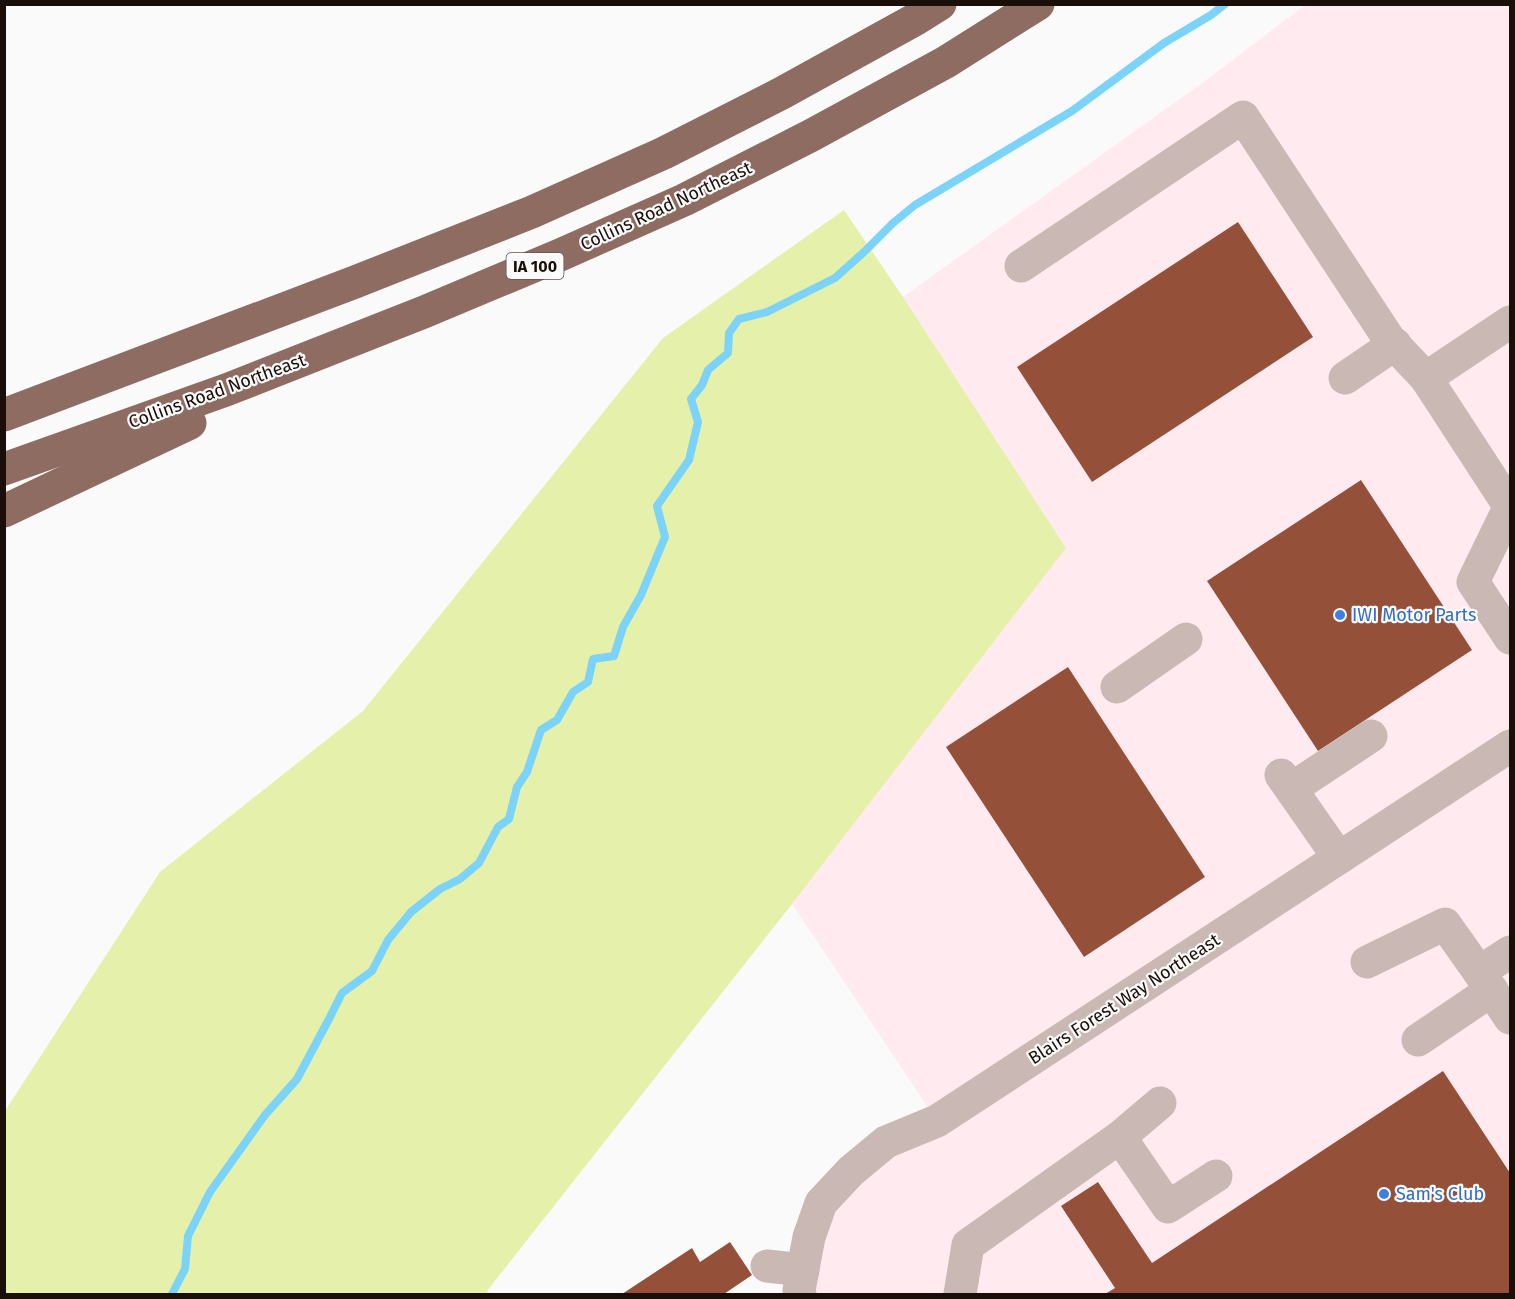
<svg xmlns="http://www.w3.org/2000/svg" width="1515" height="1299" font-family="'Fira Sans',sans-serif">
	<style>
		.commercial { fill: #ffeaf0 }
		.green { fill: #e5f0aa }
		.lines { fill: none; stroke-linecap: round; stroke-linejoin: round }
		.stream { stroke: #7cd3f9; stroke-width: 8 }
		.building { fill: #955039 }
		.minor { stroke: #c9b8b3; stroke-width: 33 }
		.highway { stroke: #8f6c62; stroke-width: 33 }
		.shop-dot { fill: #3f7fe0; stroke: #fafafa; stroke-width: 2 }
		.labels { text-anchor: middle; stroke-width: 4.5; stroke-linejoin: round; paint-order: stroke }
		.shield { fill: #fafafa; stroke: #5d5551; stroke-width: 1.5 }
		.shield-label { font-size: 16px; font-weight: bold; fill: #1a0e08 }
		.street-label { font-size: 18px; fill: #1a0e08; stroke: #fafafa }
		.shop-label { font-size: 18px; fill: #366cbe; stroke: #fafafa; text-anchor: start }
	</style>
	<rect width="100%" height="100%" fill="#fafafa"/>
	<!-- commercial -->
	<polygon class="commercial" points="1305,5 1510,5 1510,1294 800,1294 821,1203 937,1121 792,904 1066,548 903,297 1202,83"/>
	<!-- green -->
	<polygon class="green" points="844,210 903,297 1066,548 792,904 487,1291 489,1294 5,1294 5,1111 160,872 363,711 663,338"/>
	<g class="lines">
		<!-- stream -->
		<polyline class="stream" points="172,1294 185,1269 188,1236 210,1192 265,1115 297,1079 329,1019 342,993 372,971 388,940 411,912 440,889 460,879 479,863 498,827 509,819 517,787 527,772 541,730 557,720 573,692 588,682 593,659 614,656 623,627 641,595 665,537 657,506 689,460 698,422 691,399 702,385 708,370 728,353 729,333 739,319 767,312 835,278 864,252 893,223 915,205 1072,111 1164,43 1211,15 1225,4"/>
	</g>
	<!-- building -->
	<g class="building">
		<polygon points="1238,222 1313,337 1092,482 1017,367"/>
		<polygon points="1361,480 1472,650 1318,751 1207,581"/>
		<polygon points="1068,667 1205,877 1084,957 946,747"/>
		<polygon points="1443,1071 1510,1173 1510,1294 1105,1294 1115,1288 1061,1206 1098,1182 1152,1263"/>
		<polygon points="730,1242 752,1275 724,1294 622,1294 692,1248 700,1262"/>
	</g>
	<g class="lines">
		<!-- minor -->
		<g class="minor">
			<polyline points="1021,266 1243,117 1389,339 1426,378 1510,507"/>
			<polyline points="1345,378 1395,344"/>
			<polyline points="1426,378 1510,322"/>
			<polyline points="1510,506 1473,582 1510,638"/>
			<polyline points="1117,687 1186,639"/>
			<polyline points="1281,775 1339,858"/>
			<polyline points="1291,789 1371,736"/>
			<polyline points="1510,952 1479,972 1510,1018"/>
			<polyline points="1367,962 1445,924 1479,972"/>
			<polyline points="1418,1040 1492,990"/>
			<polyline points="1120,1137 1168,1207 1216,1176"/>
			<polyline points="767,1266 803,1270"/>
			<polyline points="800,1294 799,1290 809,1237 821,1203 851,1171 886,1142 937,1121 1510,746"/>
			<polyline points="960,1294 968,1245 1120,1137 1160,1103"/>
		</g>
		<!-- highway -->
		<g class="highway">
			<polyline points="4,415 355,282 532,212 664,153 782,93 916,19 940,4"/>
			<polyline points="4,469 226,390 424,312 560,255 684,200 812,135 946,62 1038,4"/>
			<polyline points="4,511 190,423"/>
		</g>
	</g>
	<!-- markers -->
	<g class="shop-dot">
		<circle cx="1340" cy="615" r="6"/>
		<circle cx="1384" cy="1194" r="6"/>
	</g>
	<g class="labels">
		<!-- shield labels -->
		<rect class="shield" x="506.5" y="253" width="57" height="26" rx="4.5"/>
		<g class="shield-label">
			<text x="535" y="272">IA 100</text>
		</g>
		<!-- street labels -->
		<g class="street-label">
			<text transform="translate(666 206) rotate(-25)" y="6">Collins Road Northeast</text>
			<text transform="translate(217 391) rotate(-20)" y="6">Collins Road Northeast</text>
			<text transform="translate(1124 999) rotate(-33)" y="6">Blairs Forest Way Northeast</text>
		</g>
		<!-- shop labels -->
		<g class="shop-label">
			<text x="1352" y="621">IWI Motor Parts</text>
			<text x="1396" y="1200">Sam's Club</text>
		</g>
	</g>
	<!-- border -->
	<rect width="1515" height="1299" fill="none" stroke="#1a0e08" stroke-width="12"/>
</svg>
